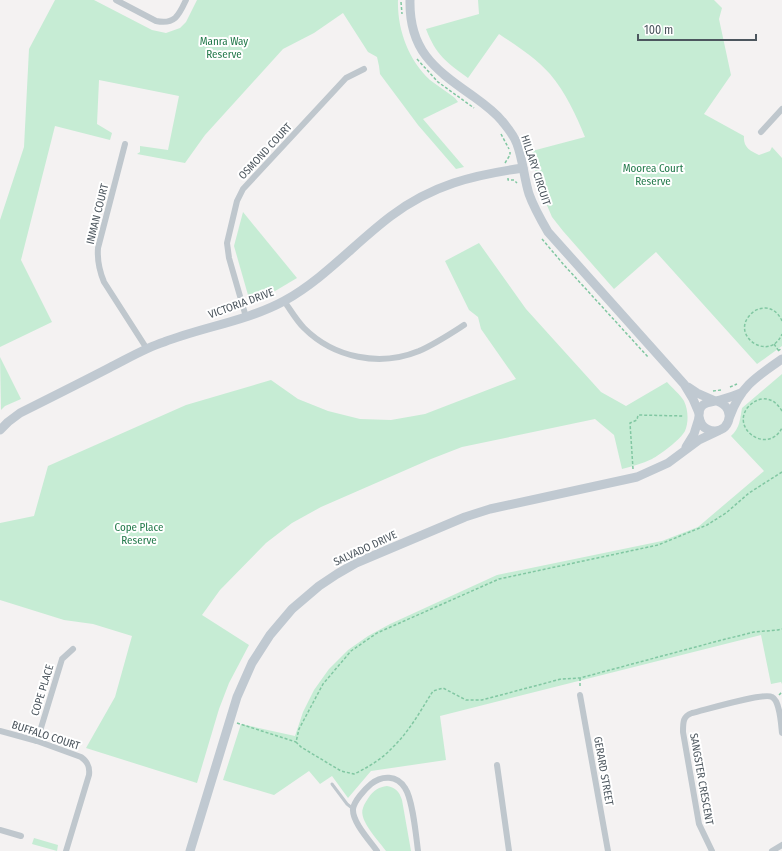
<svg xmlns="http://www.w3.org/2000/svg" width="782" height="851" font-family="'Fira Sans Condensed',sans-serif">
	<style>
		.green { fill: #c6ecd4 }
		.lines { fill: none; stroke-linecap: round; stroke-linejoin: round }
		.path { stroke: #81c7a2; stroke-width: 1.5; stroke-dasharray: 3 2; stroke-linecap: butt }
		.lane { stroke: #bfc7cd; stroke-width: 3 }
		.street { stroke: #bfc7cd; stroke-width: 6 }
		.secondary { stroke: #c0c9d1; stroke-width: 9 }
		.labels { text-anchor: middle; stroke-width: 4; stroke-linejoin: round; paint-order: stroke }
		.park-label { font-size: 11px; fill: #22794a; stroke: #fff }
		.street-label { font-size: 11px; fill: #4c565e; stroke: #fff }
	</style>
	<rect width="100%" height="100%" fill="#f4f2f2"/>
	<!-- green -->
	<g class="green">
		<path d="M55,0H94L152,30L166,33L180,28L186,22L197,0H398C397,28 408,60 430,80C438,86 447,92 455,98L458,102L423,119L464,167L456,169L418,125L380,74L379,66L377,57L368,52L343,13L314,33L283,49L205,135L185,163L137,154L140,152V146L168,150L179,96L99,80L97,124L112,133L110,140L55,126L21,260L52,322L0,347V220L24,147L29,49Z"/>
		<path d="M478,0H714L722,8L719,19L731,75L704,114L744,136C743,147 750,151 759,155L770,151L772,147L782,158V346L757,364L656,252L614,289L563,231L552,217L537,182L532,151L585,137C576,115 566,93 550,74C536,58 517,46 499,34L468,78C446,62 436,55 426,29L479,14Z"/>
		<polygon points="243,212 297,278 260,300 251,299 248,295 234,246"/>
		<path d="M479,243L526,309L601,392L626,406L667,382C672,388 680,394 684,401C688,409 689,422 685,431C681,439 660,455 652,459C642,464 632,466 622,469L614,435L595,419L462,447L431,459L321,507L292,523L266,543L220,590L202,615L249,645L229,683L219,709L197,783L86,748L115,697L132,636L93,624L64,620L0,600V523L34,516L48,466L186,405L271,380L298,399L328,411L360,419L391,420L425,414L516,379L481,329L478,317L469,310L445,261Z"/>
		<polygon points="0,357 21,399 5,406 1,410"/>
		<path d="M782,374V684L781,682L771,684L761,635L440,716L446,760L371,771L348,798L332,776L320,784L309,771L274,795L223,780L241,724L295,736L303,712L314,690L329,669L348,650L368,636L390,624L497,575L662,541L698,527L764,471L731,436C740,428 740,419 742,408Z"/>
		<path d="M387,786C396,788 399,791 402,800L411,851H386C379,841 358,820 363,808C364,804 367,800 369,797C374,790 379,787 387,786Z"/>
		<polygon points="34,838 58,845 57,851 32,844"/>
	</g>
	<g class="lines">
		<!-- path -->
		<g class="path">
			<polyline points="401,2 402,14"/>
			<polyline points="417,59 438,82 474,108"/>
			<polyline points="501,134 509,149"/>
			<polyline points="505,163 510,155 510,152"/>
			<polyline points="508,178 508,180 514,180 517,183"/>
			<polyline points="542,239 564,265 648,357"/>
			<path d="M782,321C779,314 774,309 766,308C760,308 754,310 750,315C730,336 770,363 782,334"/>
			<polyline points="774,344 779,351"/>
			<polyline points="778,351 782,348"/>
			<polyline points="730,387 737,384"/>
			<polyline points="713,391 721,390"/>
			<path d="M782,411C777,403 771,398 762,399C756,400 752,403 748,407C730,429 768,455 782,428"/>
			<polyline points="633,469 630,423 637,420 638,415 683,416"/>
			<path d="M782,472L749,493L726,513L707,525L658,545L499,579L377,633L351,651L323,684L299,729L296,742L301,747L341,771L354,774C367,768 382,759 392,748C409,732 421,710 433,691L443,688L466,700H482L561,679L580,678L718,641L754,632L778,630L782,629"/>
			<polyline points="580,678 580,688"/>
			<polyline points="779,695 782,692"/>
			<polyline points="237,723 296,742"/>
		</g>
		<!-- lane -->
		<polyline class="lane" points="332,784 347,804 352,808"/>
		<!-- street -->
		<g class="street">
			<path d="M116,0L156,21C175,25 179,15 186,0"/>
			<polyline points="761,132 782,109"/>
			<path d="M125,144L98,248C97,261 99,270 104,282L147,349"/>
			<path d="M284,301C290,309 296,320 304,328C334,358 380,367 419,351C435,344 450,334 464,325"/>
			<polyline points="246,317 229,258 227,243 237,201 243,189 346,78 364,69"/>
			<polyline points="580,695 608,851"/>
			<path d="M0,731L37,741L81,757C88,762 90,767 89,775L66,851"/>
			<polyline points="37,741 62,659 73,649"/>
			<polyline points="497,765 509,851"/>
			<polyline points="0,830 21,836"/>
			<path d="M377,851C370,841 352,822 353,809C354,801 365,789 371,784C382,775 397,775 405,788C413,800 416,836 418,851"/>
			<path d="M712,851L699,824L683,732C683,722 683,716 692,713C705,710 764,692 772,697C780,701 781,724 782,733"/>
			<polyline points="772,851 782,845"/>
		</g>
		<!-- secondary -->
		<g class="secondary">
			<path d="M410,0C409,49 433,68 470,94C481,102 493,110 502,121C508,128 514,136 517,144C523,160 524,178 529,194C534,208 541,220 548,232L684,384L693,399L699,413"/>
			<polyline points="688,387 697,393 713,400"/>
			<path d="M717,401C740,409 727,439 707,429C702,427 700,422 699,417C698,401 710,403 720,400C727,398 734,396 741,393"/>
			<path d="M730,416C741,386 756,377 782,359"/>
			<path d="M0,430L8,422L20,413C50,398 80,383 109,368C127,359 145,348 164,342C203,327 247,321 284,301C324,279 355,243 391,216C432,185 473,175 523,168"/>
			<polyline points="686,447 694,434 699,418"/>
			<polyline points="190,851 237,697 252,663 270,635 292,609 319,586 337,574 356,563 465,517 490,509 637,477 668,463 699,440 718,431"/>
		</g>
	</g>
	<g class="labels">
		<!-- park labels -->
		<g class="park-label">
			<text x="224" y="45">Manra Way<tspan x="224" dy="13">Reserve</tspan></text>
			<text x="653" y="172">Moorea Court<tspan x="653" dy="13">Reserve</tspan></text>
			<text x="139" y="531">Cope Place<tspan x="139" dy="13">Reserve</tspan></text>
		</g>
		<!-- street labels -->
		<g class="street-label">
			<text transform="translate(265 151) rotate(-47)" y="4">OSMOND COURT</text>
			<text transform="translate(536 170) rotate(72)" y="4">HILLARY CIRCUIT</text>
			<text transform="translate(97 214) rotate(-76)" y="4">INMAN COURT</text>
			<text transform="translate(241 303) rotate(-20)" y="4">VICTORIA DRIVE</text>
			<text transform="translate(365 548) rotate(-25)" y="4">SALVADO DRIVE</text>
			<text transform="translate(42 690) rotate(-73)" y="4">COPE PLACE</text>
			<text transform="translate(46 735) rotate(18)" y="4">BUFFALO COURT</text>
			<text transform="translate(604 771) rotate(80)" y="4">GERARD STREET</text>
			<text transform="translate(702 779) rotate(80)" y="4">SANGSTER CRESCENT</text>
		</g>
	</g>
	<!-- scale -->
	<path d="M638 34v6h118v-6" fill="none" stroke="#4c565e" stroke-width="2"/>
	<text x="644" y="34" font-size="12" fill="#4c565e" stroke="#ffffff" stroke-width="3" paint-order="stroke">100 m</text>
</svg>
